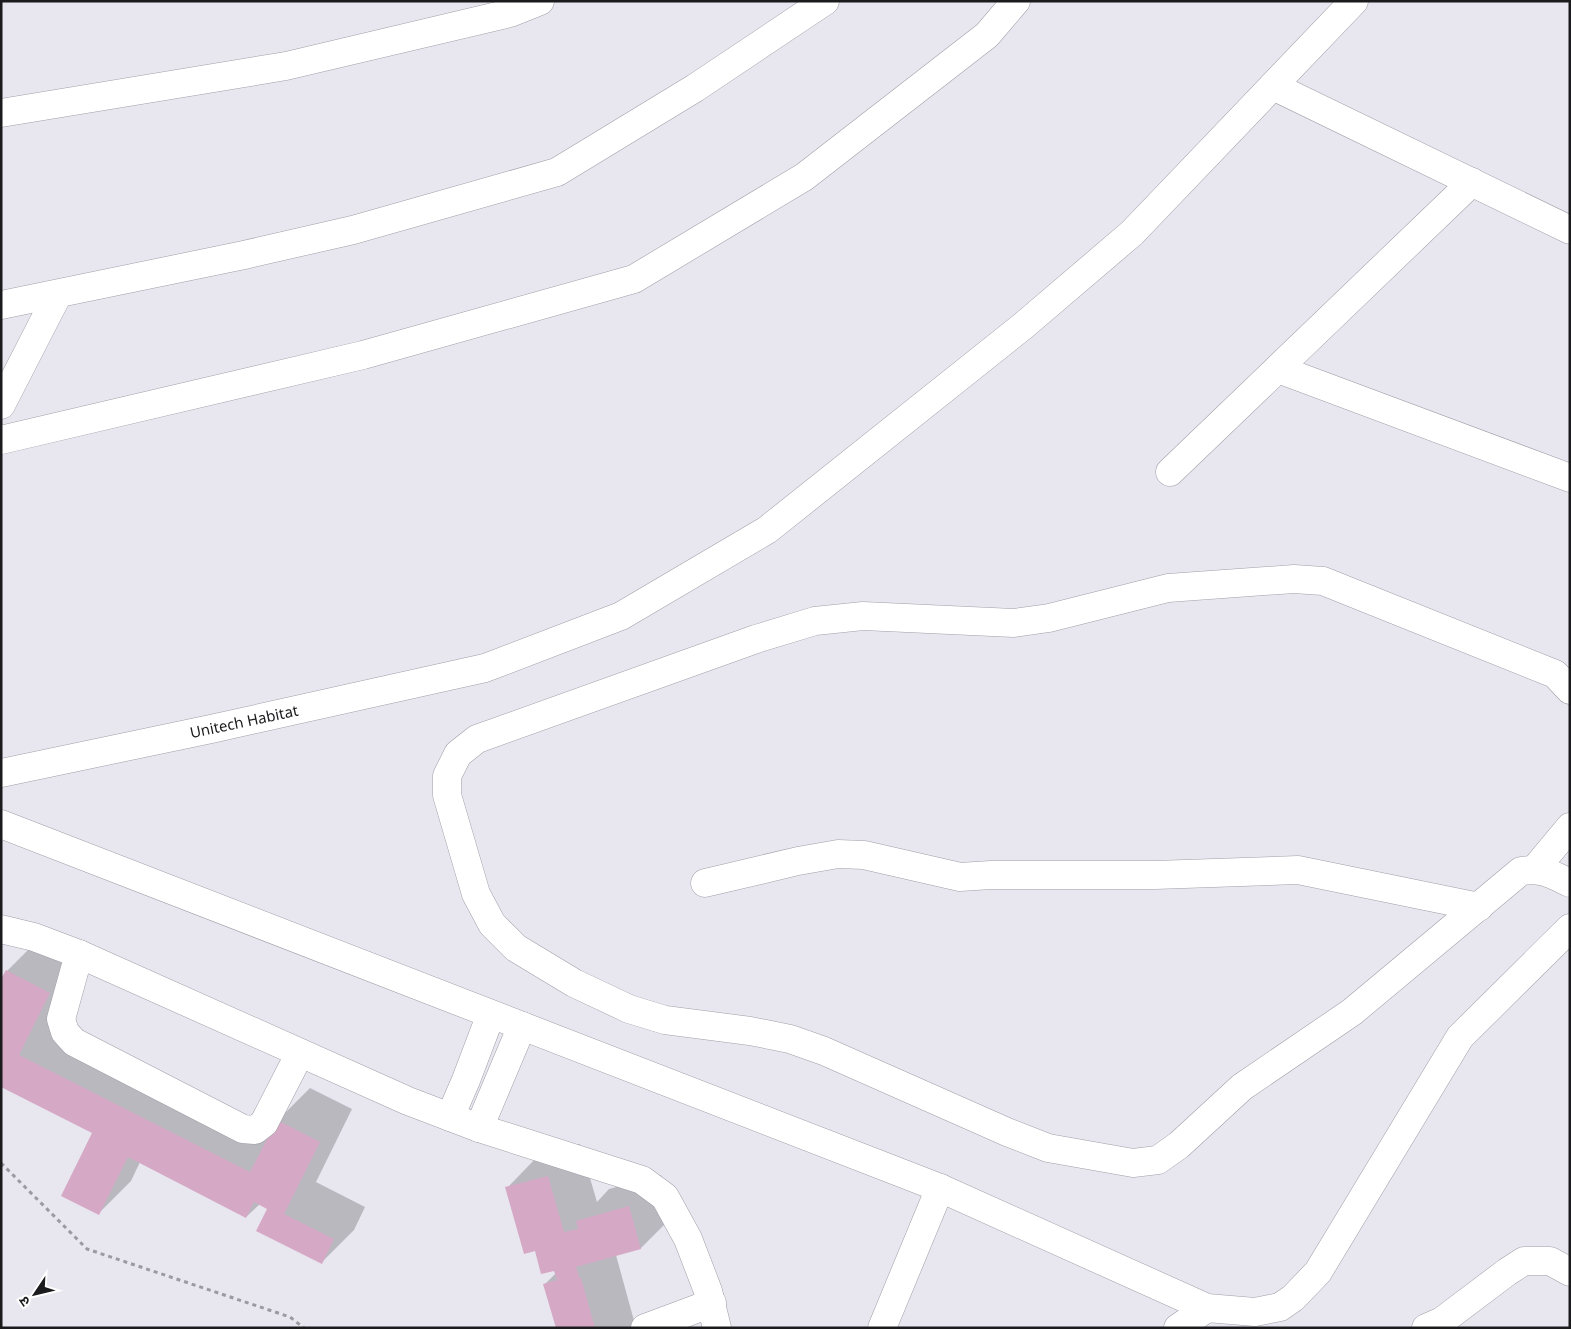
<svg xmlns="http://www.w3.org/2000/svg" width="1571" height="1329" font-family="'Noto Sans','Noto Sans Devanagari',sans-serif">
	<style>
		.shadow { fill: #0003 }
		.building { fill: #d5a8c5 }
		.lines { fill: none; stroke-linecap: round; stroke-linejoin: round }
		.minor-casing { stroke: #a09fa8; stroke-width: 29 }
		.major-casing { stroke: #a09fa8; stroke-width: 29 }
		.path { stroke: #9b9aa1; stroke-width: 3; stroke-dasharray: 4 4; stroke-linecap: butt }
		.minor { stroke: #fff; stroke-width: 28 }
		.major { stroke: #fff; stroke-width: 28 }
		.labels { text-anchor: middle; stroke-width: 4.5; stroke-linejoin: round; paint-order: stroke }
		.street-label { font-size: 15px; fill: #1b1a1d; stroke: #fff }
	</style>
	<rect width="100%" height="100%" fill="#e8e6ef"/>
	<!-- shadow -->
	<g class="shadow">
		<polygon points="39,939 81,961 50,1023 270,1134 278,1120 310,1088 352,1109 316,1182 365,1207 354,1230 321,1263 269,1208 260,1204 246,1217 140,1162 131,1181 98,1214 94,1133 1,1086 7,971"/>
		<polygon points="580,1144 597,1202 609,1189 661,1175 673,1216 641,1248 616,1255 636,1328 557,1328 545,1284 556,1273 536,1250 507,1188 539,1155"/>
	</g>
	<!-- building -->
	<g class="building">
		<polygon points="6,970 50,993 19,1055 250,1172 277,1120 320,1142 284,1214 334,1239 322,1264 256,1231 267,1209 254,1202 246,1218 128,1157 99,1215 61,1196 92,1133 1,1087 1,979"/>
		<polygon points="548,1176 564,1232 578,1229 576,1221 629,1206 641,1249 576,1267 580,1279 581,1278 595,1328 556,1328 543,1284 557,1280 554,1271 541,1274 535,1251 524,1254 505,1187"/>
	</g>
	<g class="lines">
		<!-- minor casing -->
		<g class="minor-casing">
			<g id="minor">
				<polyline points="1273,86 1570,230"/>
				<polyline points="1278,369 1570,478"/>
				<polyline points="1,405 58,294"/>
				<polyline points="1,440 363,355 634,279 804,177 987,35 1016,1"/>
				<polyline points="1170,472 1472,182"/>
				<path d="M1570,690L1555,674L1323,581L1294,579L1168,588L1049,618L1014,623L863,616L815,621L756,639L477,739L458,754L447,776V795L476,894L492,924L516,948L574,983L629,1009L665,1020L750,1031L790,1039L824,1051L1007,1132L1048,1148L1133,1163L1158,1160L1179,1145L1242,1087L1352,1012L1521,871C1542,868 1551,874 1570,883"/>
				<polyline points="1,773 211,729 485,668 621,616 767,530 1023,326 1132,233 1354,1"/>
				<polyline points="1,824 940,1188 1207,1308 1255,1312 1280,1307 1293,1298 1318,1272 1460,1037 1570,928"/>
				<polyline points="1535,869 1570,827"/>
				<polyline points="705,883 798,861 838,854 864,855 960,877 991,875 1155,875 1298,870 1479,907"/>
				<polyline points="1,929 34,937 79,954 408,1101 479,1128 642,1180 665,1197 688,1239 708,1291 717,1328"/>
				<polyline points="79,954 61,1019 65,1032 74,1042 243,1129 255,1130 264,1123 300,1053"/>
				<polyline points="450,1117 466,1080 491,1014"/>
				<polyline points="479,1128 522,1026"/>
				<polyline points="645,1328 712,1303"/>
				<polyline points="882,1328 940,1188"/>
				<polyline points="1178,1328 1207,1308"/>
				<polyline points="1426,1328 1442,1321 1507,1272 1524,1261 1550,1261 1570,1272"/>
			</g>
		</g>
		<!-- major casing -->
		<g class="major-casing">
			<g id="major">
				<polyline points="1,113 286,66 510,13 540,1"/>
				<polyline points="1,305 244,255 353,230 557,172 695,88 825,1"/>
			</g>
		</g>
		<!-- path -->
		<polyline class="path" points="1,1163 87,1249 290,1317 304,1328"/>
		<!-- minor -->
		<use href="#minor" class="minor"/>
		<!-- major -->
		<use href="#major" class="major"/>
	</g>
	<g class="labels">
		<!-- street labels -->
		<g class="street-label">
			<text transform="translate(244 722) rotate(-12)" y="5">Unitech Habitat</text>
		</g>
	</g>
	<!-- border -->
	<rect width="1571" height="1329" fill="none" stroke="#1b1a1d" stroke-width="5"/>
	<!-- north arrow -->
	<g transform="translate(35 1294) rotate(235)" stroke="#ffffff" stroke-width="4" paint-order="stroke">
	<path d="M0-4L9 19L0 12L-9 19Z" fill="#1b1a1d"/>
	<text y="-8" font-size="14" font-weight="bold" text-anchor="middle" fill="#1b1a1d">उ</text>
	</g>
</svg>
